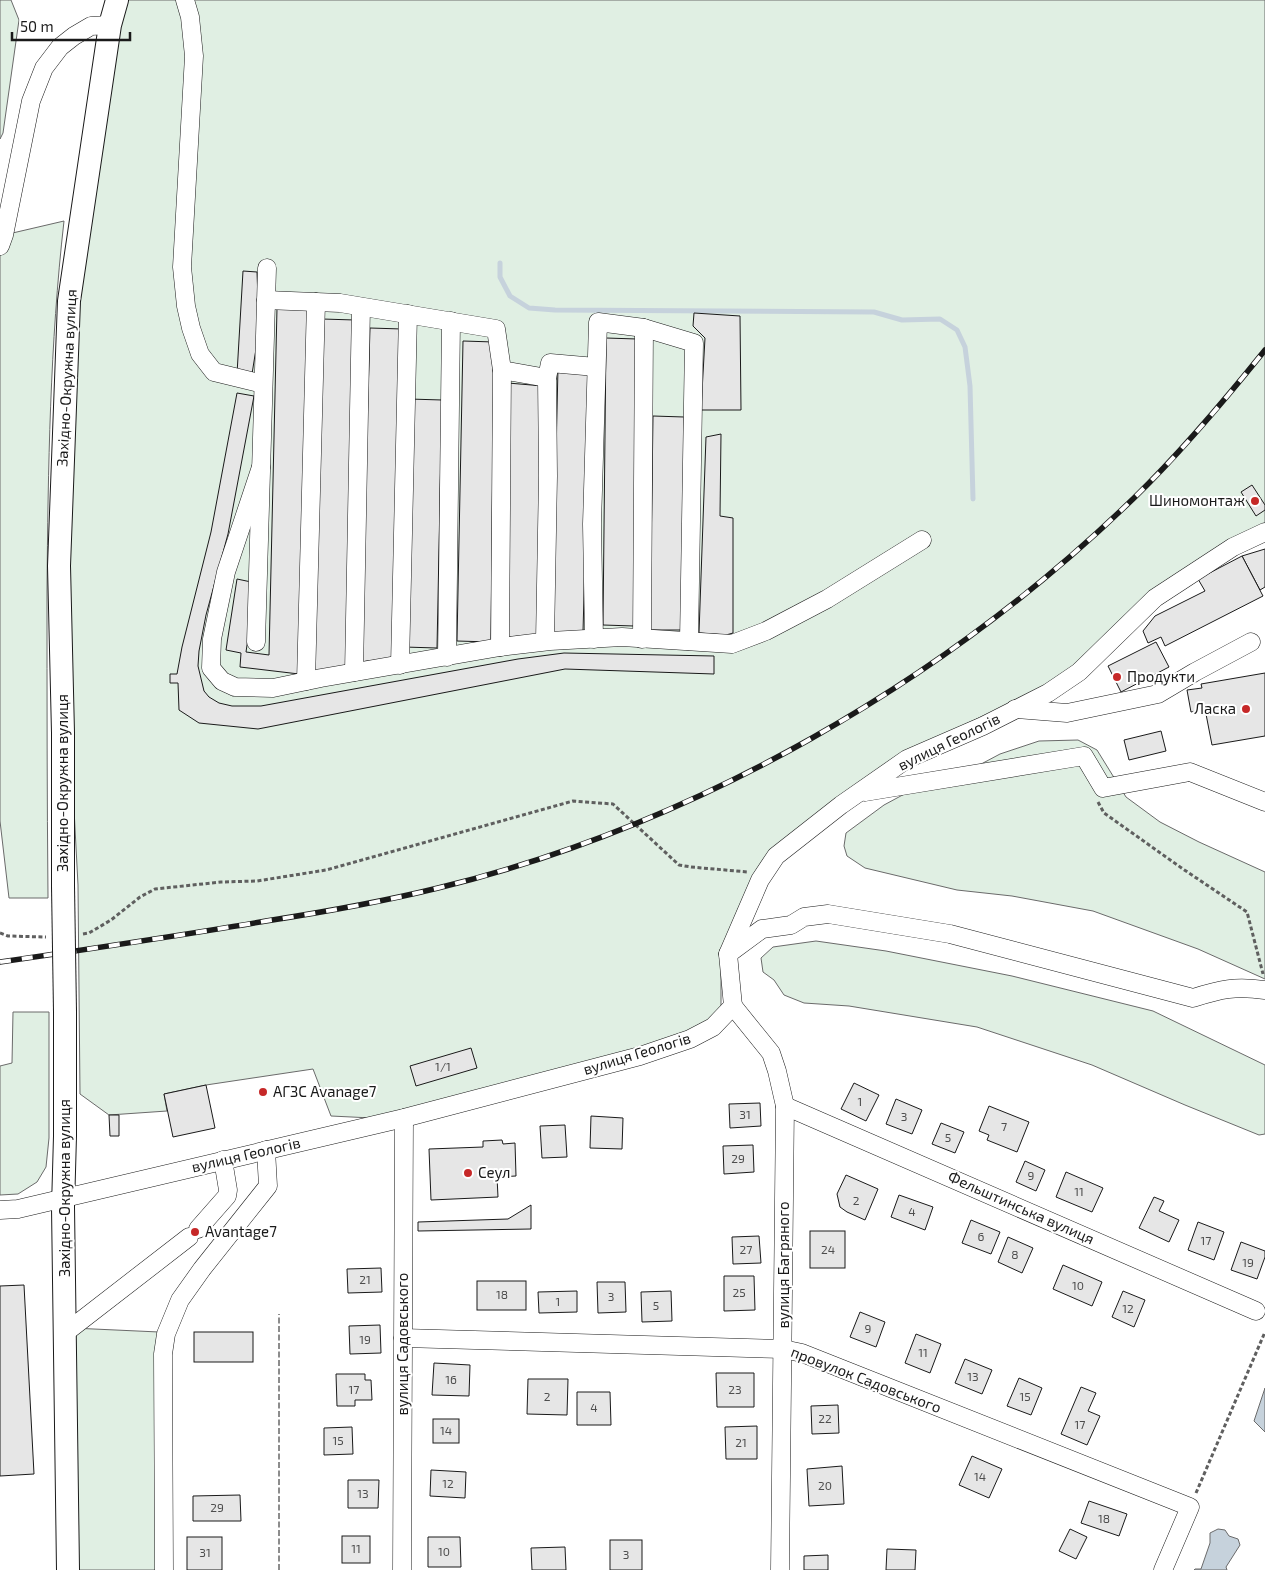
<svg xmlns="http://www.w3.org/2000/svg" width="1265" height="1570" font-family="'Exo 2',sans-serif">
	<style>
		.green { fill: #e0efe3; stroke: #6a6a6a }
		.water { fill: #c6d2dc; stroke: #6a6a6a }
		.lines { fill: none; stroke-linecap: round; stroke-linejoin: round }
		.stream { stroke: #c6d2dc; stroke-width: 5 }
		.building { fill: #e6e6e6; stroke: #1a1a1a }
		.minor-casing { stroke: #1a1a1a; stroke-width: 19 }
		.major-casing { stroke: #1a1a1a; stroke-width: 24 }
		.path { stroke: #5f5f5f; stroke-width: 3; stroke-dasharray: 4 2.5; stroke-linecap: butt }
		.minor { stroke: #fff; stroke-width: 18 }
		.major { stroke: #fff; stroke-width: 22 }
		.rail-casing { stroke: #1a1a1a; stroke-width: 5.5 }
		.rail { stroke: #fff; stroke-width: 4; stroke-dasharray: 11; stroke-linecap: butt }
		.major-bridge-casing { stroke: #1a1a1a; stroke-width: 24; stroke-linecap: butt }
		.major-bridge { stroke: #fff; stroke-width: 22 }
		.fence { stroke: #1a1a1a; stroke-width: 1; stroke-dasharray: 6 2.5; stroke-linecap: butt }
		.poi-dot { fill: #c62828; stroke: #fff; stroke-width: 2 }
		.labels { text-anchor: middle; stroke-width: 4; stroke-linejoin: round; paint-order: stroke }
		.number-label { font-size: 12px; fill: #4d4d4d }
		.street-label { font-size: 15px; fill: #1a1a1a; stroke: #fff }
		.poi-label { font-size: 15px; fill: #1a1a1a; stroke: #fff; text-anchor: start }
	</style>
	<rect width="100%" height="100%" fill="#fff"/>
	<!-- green -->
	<g class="green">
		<polygon points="0,0 11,0 19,20 3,133 0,139"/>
		<polygon points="124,0 1265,0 1265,525 1045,687 904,753 771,851 738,909 721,953 721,1006 711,1020 688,1033 638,1050 372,1118 331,1116 313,1069 206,1085 164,1094 167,1111 109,1115 80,1094 78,885 70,733 66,566 76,302"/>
		<path d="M64,221C50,344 48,468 47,592C47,694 47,796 48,898H9L0,821V246L4,235Z"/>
		<polygon points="1078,740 1097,750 1126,797 1160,822 1199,842 1265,872 1265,979 1198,949 1093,911 1012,896 957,890 865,868 847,856 844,846 846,833 884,805 910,791 951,780 1000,754 1039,741"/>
		<polygon points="816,941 886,951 1012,976 1153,1011 1265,1065 1265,1134 1259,1135 1185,1105 1092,1065 977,1027 849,1006 804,1003 784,995 774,980 763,972 761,958 773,947"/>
		<polygon points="13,1012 49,1012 49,1138 46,1167 37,1182 18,1194 0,1195 0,1066 12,1063"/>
		<polygon points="72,1328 159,1332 157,1570 75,1570"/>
	</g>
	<!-- water -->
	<g class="water">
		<polygon points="1265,1388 1265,1432 1254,1421"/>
		<polygon points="1218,1529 1225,1530 1229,1536 1238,1539 1240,1545 1226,1567 1227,1570 1194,1570 1195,1569 1201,1569 1210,1543 1210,1533"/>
	</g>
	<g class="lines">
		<!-- stream -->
		<polyline class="stream" points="500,263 500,277 510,296 529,308 555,310 874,312 902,320 940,319 957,330 965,347 970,386 973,499"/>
	</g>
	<!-- building -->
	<g class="building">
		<polygon points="243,271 257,272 259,330 252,374 237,374"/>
		<polygon points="310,307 299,674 240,667 241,653 226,650 237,579 256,583 246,652 269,655 277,308"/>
		<polygon points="694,313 740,316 741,410 701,410 705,338 693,326"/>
		<polygon points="322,319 355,320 347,668 313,671"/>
		<polygon points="370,328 402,329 393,658 360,662"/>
		<polygon points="606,338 637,339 634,626 603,625"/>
		<polygon points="463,341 494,342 491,642 457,641"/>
		<polygon points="558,367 590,372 583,632 552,633"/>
		<polygon points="508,383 543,386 538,635 507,637"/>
		<polygon points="237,393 254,396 228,534 206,615 199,651 198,666 204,691 209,697 219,703 232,706 261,706 518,659 564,653 714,656 714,674 565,669 258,729 199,723 179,710 178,683 170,683 170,674 177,674 182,647 211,532"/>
		<polygon points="409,399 442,400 437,648 404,647"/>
		<polygon points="653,416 684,417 682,630 650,630"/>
		<polygon points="721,434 720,516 733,518 733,633 726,635 699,633 706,437"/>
		<polygon points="1252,485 1265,505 1265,510 1256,516 1241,492"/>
		<polygon points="1265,549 1265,587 1260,590 1242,556"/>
		<polygon points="1242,556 1263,596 1165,646 1161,637 1148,643 1143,631 1155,616 1205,591 1198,579"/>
		<polygon points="1156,642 1169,667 1121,692 1108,666"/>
		<polygon points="1265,673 1265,736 1212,745 1205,709 1191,712 1187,690 1202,688 1201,684"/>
		<polygon points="1161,731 1166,751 1129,760 1124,740"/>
		<polygon points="471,1048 477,1068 416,1086 410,1066"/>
		<polygon points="854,1083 879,1095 866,1121 841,1109"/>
		<polygon points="206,1085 215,1128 173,1137 164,1094"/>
		<polygon points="896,1099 922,1110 912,1134 886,1124"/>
		<polygon points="760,1103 761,1126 730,1128 729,1104"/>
		<polygon points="989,1106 1029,1122 1017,1152 987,1140 989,1135 979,1131"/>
		<polygon points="109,1115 119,1115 119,1136 110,1136"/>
		<polygon points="591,1116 623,1118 622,1149 590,1148"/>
		<polygon points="941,1123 964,1132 955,1153 932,1144"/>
		<polygon points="565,1125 567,1157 542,1158 540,1126"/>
		<polygon points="502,1140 503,1144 515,1143 516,1176 497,1177 498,1197 431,1200 429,1149 483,1147 483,1141"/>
		<polygon points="753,1145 754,1172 724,1174 723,1146"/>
		<polygon points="1025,1161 1045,1170 1036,1191 1016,1182"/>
		<polygon points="1066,1172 1103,1188 1092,1212 1056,1197"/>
		<polygon points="846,1175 878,1189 865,1220 847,1212 840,1207 837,1194"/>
		<polygon points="899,1195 933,1207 925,1230 891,1217"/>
		<polygon points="1154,1197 1164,1201 1159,1211 1179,1220 1169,1242 1139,1228"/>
		<polygon points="531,1205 531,1229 418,1231 418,1222 508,1219"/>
		<polygon points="971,1220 1000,1232 991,1254 962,1243"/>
		<polygon points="1198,1222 1224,1232 1214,1260 1188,1250"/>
		<rect x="810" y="1231" width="35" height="37"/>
		<polygon points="759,1236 761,1263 733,1264 732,1237"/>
		<polygon points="1008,1237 1033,1248 1022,1273 998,1262"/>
		<polygon points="1241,1242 1265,1251 1265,1257 1257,1279 1231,1270"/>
		<polygon points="1063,1265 1102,1282 1092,1306 1053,1289"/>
		<polygon points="381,1268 382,1292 348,1293 347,1269"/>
		<polygon points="724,1276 754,1276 755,1310 724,1311"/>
		<rect x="477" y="1281" width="49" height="29"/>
		<polygon points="597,1282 625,1282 626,1312 598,1313"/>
		<polygon points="24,1285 34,1474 0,1476 0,1286"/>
		<polygon points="577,1291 577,1312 539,1313 538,1292"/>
		<polygon points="671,1291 672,1321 642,1322 641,1292"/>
		<polygon points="1123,1291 1145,1300 1134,1327 1112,1317"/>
		<polygon points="860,1312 885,1322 876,1347 850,1337"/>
		<polygon points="380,1325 381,1353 350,1354 349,1326"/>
		<rect x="194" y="1332" width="59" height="30"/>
		<polygon points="916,1334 941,1344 930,1373 905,1363"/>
		<polygon points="965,1359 992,1370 982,1394 955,1383"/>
		<polygon points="434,1363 470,1365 469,1396 432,1395"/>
		<polygon points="716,1373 754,1373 754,1407 717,1407"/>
		<polygon points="336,1374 365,1374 365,1380 371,1380 372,1400 355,1400 355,1406 337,1406"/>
		<polygon points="1019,1378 1042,1388 1031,1415 1007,1406"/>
		<polygon points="528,1379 568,1379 567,1415 527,1414"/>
		<polygon points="1081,1387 1096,1393 1088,1411 1100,1416 1087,1445 1061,1434"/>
		<polygon points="577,1392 610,1392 611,1425 577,1425"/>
		<polygon points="838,1405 839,1433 812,1434 811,1406"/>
		<rect x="433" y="1419" width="26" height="24"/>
		<polygon points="757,1426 757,1459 726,1459 725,1427"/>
		<polygon points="352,1427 353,1454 324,1455 324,1428"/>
		<polygon points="972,1456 1002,1469 989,1498 959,1485"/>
		<polygon points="842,1466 844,1504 809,1506 807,1469"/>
		<polygon points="431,1470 466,1472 465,1498 430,1496"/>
		<polygon points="348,1480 379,1480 378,1508 348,1508"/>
		<polygon points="240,1495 241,1521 193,1521 193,1496"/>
		<polygon points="1089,1501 1127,1514 1119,1536 1081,1523"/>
		<polygon points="1070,1529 1087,1537 1076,1559 1059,1551"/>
		<rect x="342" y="1536" width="28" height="27"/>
		<rect x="187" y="1537" width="35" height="33"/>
		<polygon points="428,1537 460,1537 461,1567 428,1567"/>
		<rect x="610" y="1540" width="32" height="30"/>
		<polygon points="565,1547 566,1570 532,1570 531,1548"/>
		<polygon points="887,1549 916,1550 915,1570 886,1570"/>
		<polygon points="828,1555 828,1570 804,1570 804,1556"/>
	</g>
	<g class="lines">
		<!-- minor casing -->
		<g class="minor-casing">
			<g id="minor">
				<polyline points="185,0 190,17 194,56 182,267 186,306 191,328 200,354 214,372 263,384"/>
				<polyline points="0,246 4,235 31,101 44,68 60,47 74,36 91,26 110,25"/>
				<polyline points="266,300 340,303 496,329 502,370 547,378 550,363 596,367"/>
				<polyline points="261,467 226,572 212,639 211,668 222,681 235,687 273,688 321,678 500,647 550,641 622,637 732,644 766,631 827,599 922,540"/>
				<polyline points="594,639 592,524 598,322 644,328 694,343 689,641"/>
				<polyline points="642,639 644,328"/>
				<polyline points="545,641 548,476 547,378"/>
				<polyline points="256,642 267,268"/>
				<polyline points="500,647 502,370"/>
				<polyline points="447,657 451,321"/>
				<polyline points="400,665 408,314"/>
				<polyline points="354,672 361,307"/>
				<polyline points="306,681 316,302"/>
				<polyline points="1015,709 1067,713 1158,694 1195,672 1251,642"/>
				<polyline points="865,792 1084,756 1103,788 1190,772 1265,802"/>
				<path d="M728,954L762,929L791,925L804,917L828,914L950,934L1193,998C1221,989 1235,986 1265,990"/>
				<polyline points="733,1006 771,1053 777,1071 785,1106 780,1570"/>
				<polyline points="785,1106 1256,1311"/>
				<polyline points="0,1210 18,1209 404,1118 640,1056 690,1039 713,1027 733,1006 728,954 760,880 776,856 841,805 907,759 983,726 1048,693 1079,672 1155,598 1233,547 1265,532"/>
				<polyline points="198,1229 227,1196 228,1190 223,1160"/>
				<polyline points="65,1333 189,1237"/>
				<polyline points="403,1338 783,1349 802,1353 1190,1507 1163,1570"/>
				<polyline points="164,1570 163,1354 166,1334 180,1300 202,1269 268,1186 266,1150"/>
				<polyline points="402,1570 404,1118"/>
			</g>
		</g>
		<!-- major casing -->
		<g class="major-casing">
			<g id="major">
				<polyline points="63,886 63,733 59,566 69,301 110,25 117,0"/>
				<polyline points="65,1012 65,1136 63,1207 68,1570"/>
			</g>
		</g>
		<!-- path -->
		<g class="path">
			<polyline points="1098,802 1104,813 1183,869 1247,912 1263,974"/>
			<polyline points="0,933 8,936 46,937"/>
			<polyline points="83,934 89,933 111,920 140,897 155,889 221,882 257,881 326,870 573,801 613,804 679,865 691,867 748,872"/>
			<polyline points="1196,1493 1265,1332"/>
		</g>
		<!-- minor -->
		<use href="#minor" class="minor"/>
		<!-- major -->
		<use href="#major" class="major"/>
		<!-- rail casing -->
		<g class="rail-casing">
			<path id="rail" d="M0,962C89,949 178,936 266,921C324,912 381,902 438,888C695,825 945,682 1135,497C1182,451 1224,401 1265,350"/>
		</g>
		<!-- rail -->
		<use href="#rail" class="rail"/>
		<!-- major-bridge casing -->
		<g class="major-bridge-casing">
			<polyline id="major-bridge" points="63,886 65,1012"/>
		</g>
		<!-- major-bridge -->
		<use href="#major-bridge" class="major-bridge"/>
		<!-- fence -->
		<polyline class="fence" points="279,1570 279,1314"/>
	</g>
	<!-- markers -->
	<g class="poi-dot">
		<circle cx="1255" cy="501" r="5"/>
		<circle cx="1117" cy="677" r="5"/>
		<circle cx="1246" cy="709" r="5"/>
		<circle cx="263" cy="1092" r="5"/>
		<circle cx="468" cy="1173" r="5"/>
		<circle cx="195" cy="1232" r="5"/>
	</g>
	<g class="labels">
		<!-- number labels -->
		<g class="number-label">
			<text x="443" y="1071">1/1</text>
			<text x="860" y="1106">1</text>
			<text x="745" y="1119">31</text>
			<text x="904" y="1121">3</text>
			<text x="1004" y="1131">7</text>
			<text x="948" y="1142">5</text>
			<text x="738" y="1163">29</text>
			<text x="1031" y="1180">9</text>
			<text x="1079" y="1196">11</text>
			<text x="856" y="1205">2</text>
			<text x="912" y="1216">4</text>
			<text x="981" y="1241">6</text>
			<text x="1206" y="1245">17</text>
			<text x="746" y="1254">27</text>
			<text x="828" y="1254">24</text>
			<text x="1015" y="1259">8</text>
			<text x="1248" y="1267">19</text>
			<text x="365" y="1284">21</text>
			<text x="1078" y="1290">10</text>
			<text x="739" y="1297">25</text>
			<text x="502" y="1299">18</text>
			<text x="611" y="1301">3</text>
			<text x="558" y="1306">1</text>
			<text x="656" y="1310">5</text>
			<text x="1128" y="1313">12</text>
			<text x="868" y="1333">9</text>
			<text x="365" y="1344">19</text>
			<text x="923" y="1357">11</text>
			<text x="973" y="1381">13</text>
			<text x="451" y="1384">16</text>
			<text x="354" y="1394">17</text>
			<text x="735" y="1394">23</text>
			<text x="547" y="1401">2</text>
			<text x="1025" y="1401">15</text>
			<text x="594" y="1412">4</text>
			<text x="825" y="1423">22</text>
			<text x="1080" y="1429">17</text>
			<text x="446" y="1435">14</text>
			<text x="338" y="1445">15</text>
			<text x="741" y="1447">21</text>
			<text x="980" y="1481">14</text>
			<text x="448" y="1488">12</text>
			<text x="825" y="1490">20</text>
			<text x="363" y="1498">13</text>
			<text x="217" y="1512">29</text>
			<text x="1104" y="1523">18</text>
			<text x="356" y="1553">11</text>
			<text x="444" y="1556">10</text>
			<text x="205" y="1557">31</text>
			<text x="626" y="1559">3</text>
		</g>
		<!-- street labels -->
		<g class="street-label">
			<text transform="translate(67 378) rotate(-87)" y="5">Західно-Окружна вулиця</text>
			<text transform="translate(949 742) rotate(-26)" y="5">вулиця Геологів</text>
			<text transform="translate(63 783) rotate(-90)" y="5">Західно-Окружна вулиця</text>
			<text transform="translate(637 1054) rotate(-17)" y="5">вулиця Геологів</text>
			<text transform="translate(246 1155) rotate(-13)" y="5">вулиця Геологів</text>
			<text transform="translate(65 1188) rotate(-90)" y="5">Західно-Окружна вулиця</text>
			<text transform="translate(1021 1208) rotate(24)" y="5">Фельштинська вулиця</text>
			<text transform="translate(784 1265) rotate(-90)" y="5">вулиця Багряного</text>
			<text transform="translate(403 1344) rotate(-90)" y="5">вулиця Садовського</text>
			<text transform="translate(866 1380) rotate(21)" y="5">провулок Садовського</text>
		</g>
		<!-- poi labels -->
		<g class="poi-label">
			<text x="1245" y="506" text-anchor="end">Шиномонтаж</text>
			<text x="1127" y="682">Продукти</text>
			<text x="1236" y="714" text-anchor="end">Ласка</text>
			<text x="273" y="1097">АГЗС Avanage7</text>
			<text x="478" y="1178">Сеул</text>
			<text x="205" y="1237">Avantage7</text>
		</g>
	</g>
	<!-- scale -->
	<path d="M12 32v8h118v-8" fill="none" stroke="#1a1a1a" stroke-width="2.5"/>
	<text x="20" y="32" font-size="15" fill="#1a1a1a" stroke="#ffffff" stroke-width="4" paint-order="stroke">50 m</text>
</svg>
